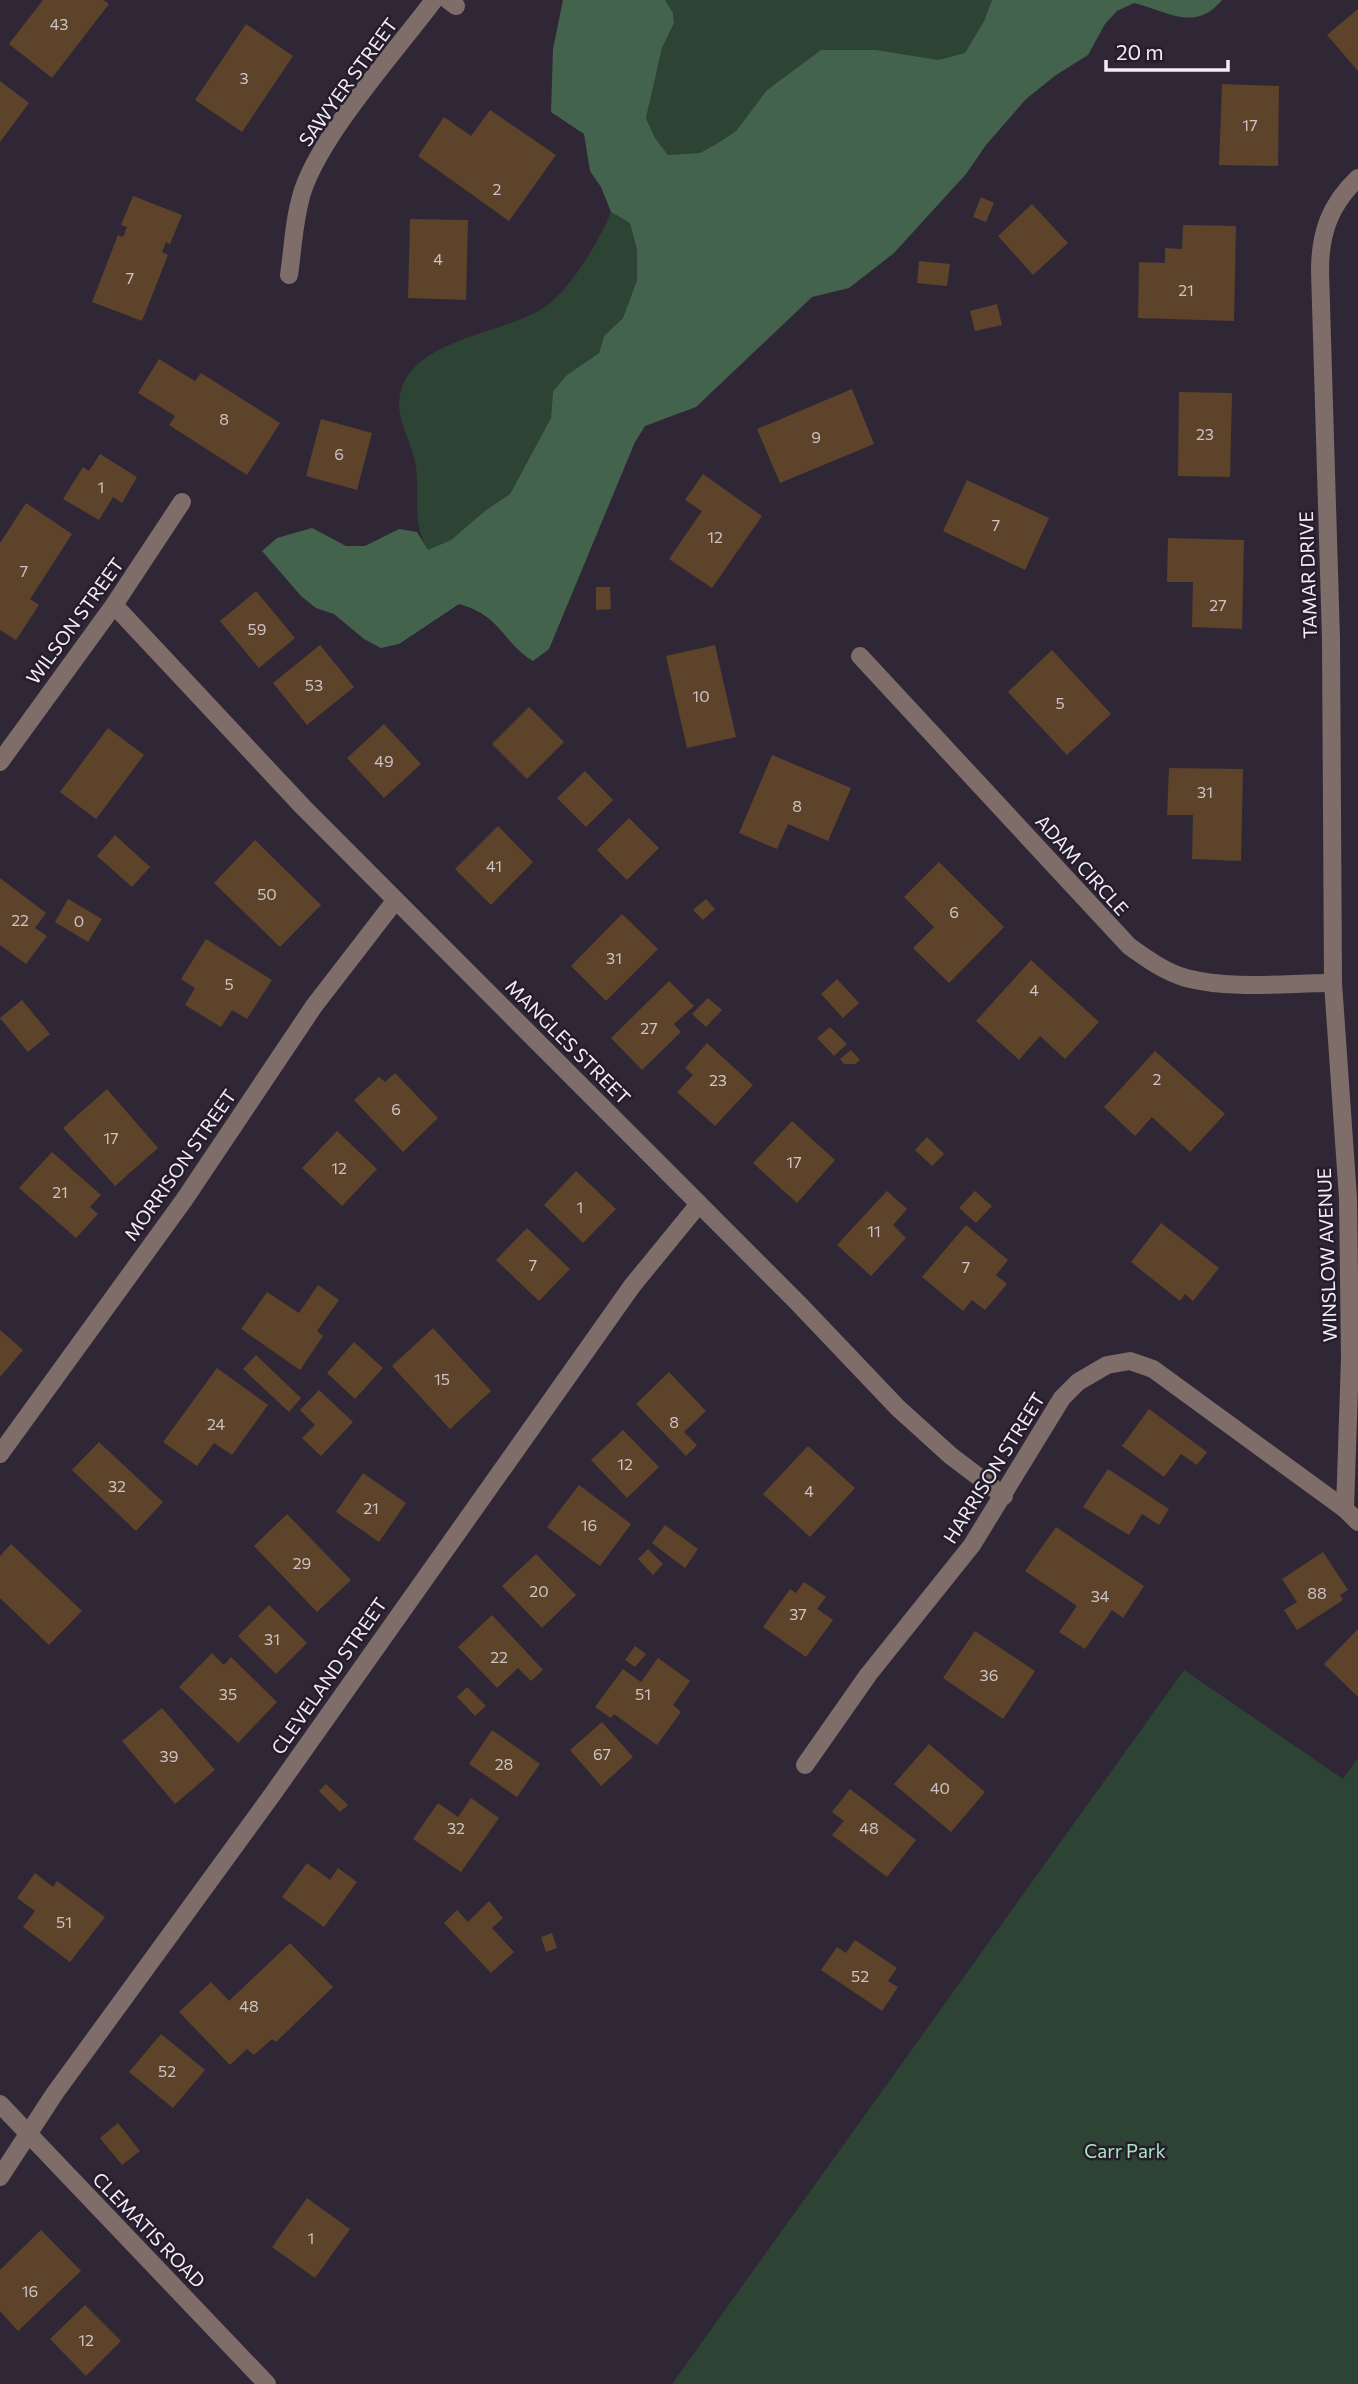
<svg xmlns="http://www.w3.org/2000/svg" width="1358" height="2384" font-family="Commissioner,sans-serif">
	<style>
		.green { fill: #2d4334 }
		.forest { fill: #44634d }
		.building { fill: #5c432a }
		.lines { fill: none; stroke-linecap: round; stroke-linejoin: round }
		.minor { stroke: #7f6d69; stroke-width: 18 }
		.labels { text-anchor: middle; stroke-width: 5; stroke-linejoin: round; paint-order: stroke }
		.number-label { font-size: 16px; fill: #cdc2c4 }
		.street-label { font-size: 19px; fill: #f3edf7; stroke: #261d2c }
		.park-label { font-size: 19px; fill: #ace6bd; stroke: #261d2c }
	</style>
	<rect width="100%" height="100%" fill="#302736"/>
	<!-- green -->
	<g class="green">
		<polygon points="665,0 992,0 984,21 966,53 938,60 821,50 767,90 736,131 718,143 700,153 668,155 655,138 646,118 662,48 674,23 673,13"/>
		<path d="M611,212L630,223L637,250V280L623,318L604,336L599,353L567,375L553,391L551,418L510,494L486,510L451,540L428,551C411,520 420,500 416,467C413,443 395,420 400,395C411,338 503,335 545,307C570,290 600,240 611,212Z"/>
		<polygon points="1184,1670 1343,1779 1358,1758 1358,2384 672,2384"/>
	</g>
	<!-- forest -->
	<path class="forest" d="M563,0H665L673,13L674,23L662,48L646,118L655,138L668,155L700,153L718,143L736,131L767,90L821,50H876L938,60L965,53L984,21L992,0H1222C1195,33 1167,11 1134,3L1117,11L1105,24L1088,55L1056,75L1026,99L986,145L966,174L894,253L849,288L812,297L696,407L645,426L635,442L549,649L533,661C501,641 502,616 459,604L399,644L381,648L364,639L334,614L316,608L301,596L262,551L277,538L312,528L346,546H365L399,529L417,532L428,550L451,540L486,510L510,494L551,418L553,391L567,375L599,353L604,336L623,318L637,280V250L630,223L611,212L601,187L590,171L584,134L551,112L553,49Z"/>
	<!-- building -->
	<g class="building">
		<polygon points="43,0 103,0 109,4 52,78 9,44"/>
		<polygon points="1358,9 1358,71 1327,35"/>
		<polygon points="246,24 293,56 242,132 195,100"/>
		<polygon points="0,81 29,103 0,142"/>
		<polygon points="1222,84 1279,86 1278,166 1219,165"/>
		<polygon points="490,110 556,155 509,221 418,156 444,117 471,136"/>
		<polygon points="133,196 182,215 170,244 166,242 162,252 168,255 142,321 92,302 118,235 123,237 127,227 121,225"/>
		<polygon points="981,197 994,203 986,222 973,217"/>
		<polygon points="1032,204 1068,243 1033,275 998,236"/>
		<polygon points="410,219 468,220 466,300 408,298"/>
		<polygon points="1183,225 1236,226 1234,321 1138,318 1139,262 1165,263 1165,248 1182,249"/>
		<polygon points="919,261 950,264 947,286 917,283"/>
		<polygon points="997,304 1002,325 975,331 970,311"/>
		<polygon points="159,359 195,381 201,373 280,423 247,475 169,425 175,416 138,393"/>
		<polygon points="852,389 874,444 780,483 757,429"/>
		<polygon points="1179,392 1232,393 1230,477 1178,476"/>
		<polygon points="321,419 372,433 357,490 306,476"/>
		<polygon points="100,454 137,477 122,503 113,497 99,520 63,499 83,467 89,471"/>
		<polygon points="703,474 762,516 712,588 669,559 702,511 685,500"/>
		<polygon points="967,480 1049,518 1025,570 943,531"/>
		<polygon points="26,503 72,534 30,599 39,605 16,640 0,630 0,543"/>
		<polygon points="1168,538 1244,540 1242,629 1192,627 1193,582 1167,582"/>
		<polygon points="596,587 610,587 611,609 596,610"/>
		<polygon points="256,591 295,638 259,668 220,621"/>
		<polygon points="320,645 354,687 307,725 273,683"/>
		<polygon points="715,645 736,737 687,748 666,656"/>
		<polygon points="1052,650 1111,714 1067,755 1008,692"/>
		<polygon points="529,707 564,742 527,779 492,744"/>
		<polygon points="384,724 421,764 384,798 347,758"/>
		<polygon points="108,728 144,755 96,819 60,792"/>
		<polygon points="772,755 851,788 828,841 788,824 777,849 739,833"/>
		<polygon points="1169,768 1243,769 1241,861 1192,859 1193,815 1167,815"/>
		<polygon points="585,771 613,800 586,827 557,798"/>
		<polygon points="629,818 659,848 627,880 597,850"/>
		<polygon points="498,826 533,862 491,905 455,869"/>
		<polygon points="115,835 150,867 132,887 97,856"/>
		<polygon points="255,840 321,905 280,947 214,883"/>
		<polygon points="939,862 1004,927 949,983 913,948 934,927 904,897"/>
		<polygon points="0,878 46,913 35,928 47,936 26,964 0,945"/>
		<polygon points="68,899 102,919 88,942 55,922"/>
		<polygon points="706,899 715,909 703,920 693,910"/>
		<polygon points="622,914 658,949 606,1001 571,966"/>
		<polygon points="206,939 272,980 247,1019 232,1010 221,1027 185,1005 195,988 181,979"/>
		<polygon points="1031,960 1099,1022 1065,1059 1040,1036 1019,1060 976,1021"/>
		<polygon points="837,979 859,1003 843,1018 821,994"/>
		<polygon points="669,981 694,1006 674,1024 681,1032 642,1070 611,1038"/>
		<polygon points="708,998 722,1010 706,1027 692,1014"/>
		<polygon points="22,1000 50,1034 28,1052 0,1018"/>
		<polygon points="830,1027 847,1044 834,1056 817,1038"/>
		<polygon points="707,1043 753,1085 715,1126 677,1092 693,1075 685,1068"/>
		<polygon points="851,1050 860,1060 855,1064 844,1064 840,1059"/>
		<polygon points="1155,1051 1225,1114 1190,1152 1152,1117 1135,1136 1104,1107"/>
		<polygon points="395,1073 438,1118 403,1152 354,1100 379,1077 385,1082"/>
		<polygon points="107,1089 158,1148 115,1186 63,1128"/>
		<polygon points="792,1121 835,1160 797,1203 753,1163"/>
		<polygon points="337,1131 377,1169 342,1206 302,1168"/>
		<polygon points="927,1137 944,1154 932,1166 915,1150"/>
		<polygon points="52,1152 101,1195 90,1207 98,1214 76,1238 19,1188"/>
		<polygon points="576,1171 616,1209 583,1243 544,1205"/>
		<polygon points="887,1191 907,1209 893,1225 906,1238 871,1276 837,1245"/>
		<polygon points="975,1191 992,1206 976,1223 959,1208"/>
		<polygon points="1161,1223 1219,1268 1193,1301 1185,1294 1180,1301 1131,1262"/>
		<polygon points="966,1225 1008,1260 996,1275 1007,1284 985,1310 972,1300 963,1311 922,1277"/>
		<polygon points="527,1228 570,1269 539,1301 496,1260"/>
		<polygon points="318,1285 339,1300 317,1331 323,1336 300,1370 241,1329 267,1292 299,1313"/>
		<polygon points="433,1328 491,1391 450,1429 392,1366"/>
		<polygon points="0,1330 23,1350 0,1377"/>
		<polygon points="354,1342 383,1368 355,1399 327,1373"/>
		<polygon points="256,1355 301,1398 289,1412 243,1369"/>
		<polygon points="217,1368 268,1405 232,1455 214,1443 197,1466 163,1442"/>
		<polygon points="669,1372 706,1411 684,1432 697,1445 686,1456 636,1404"/>
		<polygon points="319,1390 353,1422 321,1456 302,1438 315,1425 300,1410"/>
		<polygon points="1149,1409 1207,1452 1197,1465 1181,1454 1164,1477 1122,1446"/>
		<polygon points="623,1430 659,1467 627,1498 591,1460"/>
		<polygon points="99,1442 163,1502 136,1531 72,1470"/>
		<polygon points="808,1446 855,1488 810,1537 763,1494"/>
		<polygon points="1108,1469 1169,1509 1159,1525 1142,1514 1129,1535 1083,1507"/>
		<polygon points="363,1473 406,1503 379,1542 336,1512"/>
		<polygon points="579,1485 631,1524 600,1566 547,1527"/>
		<polygon points="287,1514 351,1580 317,1612 254,1546"/>
		<polygon points="665,1525 698,1549 685,1568 652,1543"/>
		<polygon points="1056,1527 1144,1586 1123,1618 1112,1610 1085,1649 1059,1632 1077,1606 1025,1571"/>
		<polygon points="11,1544 82,1611 49,1645 0,1598 0,1556"/>
		<polygon points="648,1549 663,1564 653,1575 638,1559"/>
		<polygon points="1323,1552 1348,1590 1340,1595 1343,1600 1297,1630 1284,1610 1297,1602 1282,1579"/>
		<polygon points="536,1554 576,1595 542,1628 502,1586"/>
		<polygon points="804,1582 826,1597 817,1609 833,1620 806,1657 763,1627 790,1589 796,1593"/>
		<polygon points="269,1605 307,1643 276,1674 238,1636"/>
		<polygon points="492,1615 543,1670 531,1681 518,1668 497,1688 458,1647"/>
		<polygon points="1358,1629 1358,1697 1324,1664"/>
		<polygon points="975,1631 1035,1671 1003,1719 943,1678"/>
		<polygon points="635,1646 646,1654 635,1667 625,1660"/>
		<polygon points="212,1653 224,1665 231,1657 277,1702 238,1743 179,1687"/>
		<polygon points="658,1658 690,1681 673,1705 681,1712 657,1745 614,1714 611,1718 595,1707 623,1669 641,1682"/>
		<polygon points="467,1687 486,1706 475,1716 457,1697"/>
		<polygon points="162,1708 215,1770 175,1804 122,1741"/>
		<polygon points="602,1722 633,1757 601,1786 570,1750"/>
		<polygon points="492,1730 540,1764 517,1797 469,1764"/>
		<polygon points="929,1744 985,1792 951,1832 894,1784"/>
		<polygon points="326,1784 348,1805 340,1812 319,1791"/>
		<polygon points="850,1789 916,1840 887,1877 832,1835 844,1821 832,1812"/>
		<polygon points="471,1798 499,1818 461,1872 413,1839 438,1803 458,1817"/>
		<polygon points="307,1863 330,1880 338,1868 357,1882 324,1927 282,1897"/>
		<polygon points="35,1873 53,1887 57,1881 105,1917 70,1962 23,1927 35,1911 17,1898"/>
		<polygon points="489,1901 503,1918 492,1928 514,1952 491,1973 444,1923 457,1910 468,1922"/>
		<polygon points="552,1933 557,1948 546,1952 541,1937"/>
		<polygon points="855,1940 897,1968 888,1981 898,1987 882,2011 821,1970 837,1947 846,1953"/>
		<polygon points="290,1943 333,1987 276,2042 272,2039 254,2055 247,2049 230,2065 179,2012 211,1982 229,2001"/>
		<polygon points="161,2034 205,2070 173,2108 129,2072"/>
		<polygon points="118,2123 140,2151 122,2165 100,2138"/>
		<polygon points="307,2198 350,2229 315,2278 272,2247"/>
		<polygon points="41,2230 81,2271 18,2331 0,2311 0,2270"/>
		<polygon points="85,2305 121,2341 86,2376 50,2339"/>
	</g>
	<g class="lines">
		<!-- minor -->
		<g class="minor">
			<polyline points="448,0 456,6"/>
			<path d="M1358,178C1330,204 1320,233 1320,271L1331,639L1333,983L1348,1198L1350,1358L1345,1509L1358,1522"/>
			<path d="M289,275C293,248 294,217 303,190C323,132 395,52 434,0"/>
			<polyline points="114,605 304,808 798,1303 898,1408 951,1456 1004,1496"/>
			<path d="M860,656L1129,946C1147,959 1165,972 1186,978C1232,990 1286,983 1333,983"/>
			<polyline points="0,762 114,605 182,502"/>
			<polyline points="0,1454 184,1200 314,1006 395,901"/>
			<polyline points="805,1765 868,1675 972,1545 1062,1398 1078,1382 1107,1365 1130,1361 1153,1369 1345,1509"/>
			<polyline points="0,2104 267,2384"/>
			<polyline points="0,2177 55,2093 272,1795 632,1286 699,1204"/>
		</g>
	</g>
	<g class="labels">
		<!-- number labels -->
		<g class="number-label">
			<text x="59" y="30">43</text>
			<text x="244" y="84">3</text>
			<text x="1250" y="131">17</text>
			<text x="497" y="195">2</text>
			<text x="438" y="265">4</text>
			<text x="130" y="284">7</text>
			<text x="1186" y="296">21</text>
			<text x="224" y="425">8</text>
			<text x="1205" y="440">23</text>
			<text x="816" y="443">9</text>
			<text x="339" y="460">6</text>
			<text x="101" y="493">1</text>
			<text x="996" y="531">7</text>
			<text x="715" y="543">12</text>
			<text x="24" y="577">7</text>
			<text x="1218" y="611">27</text>
			<text x="257" y="635">59</text>
			<text x="314" y="691">53</text>
			<text x="701" y="702">10</text>
			<text x="1060" y="709">5</text>
			<text x="384" y="767">49</text>
			<text x="1205" y="798">31</text>
			<text x="797" y="812">8</text>
			<text x="494" y="872">41</text>
			<text x="267" y="900">50</text>
			<text x="954" y="918">6</text>
			<text x="20" y="926">22</text>
			<text x="79" y="927">0</text>
			<text x="614" y="964">31</text>
			<text x="229" y="990">5</text>
			<text x="1034" y="996">4</text>
			<text x="649" y="1034">27</text>
			<text x="1157" y="1085">2</text>
			<text x="718" y="1086">23</text>
			<text x="396" y="1115">6</text>
			<text x="111" y="1144">17</text>
			<text x="794" y="1168">17</text>
			<text x="339" y="1174">12</text>
			<text x="60" y="1198">21</text>
			<text x="580" y="1213">1</text>
			<text x="874" y="1237">11</text>
			<text x="533" y="1271">7</text>
			<text x="966" y="1273">7</text>
			<text x="442" y="1385">15</text>
			<text x="674" y="1428">8</text>
			<text x="216" y="1430">24</text>
			<text x="625" y="1470">12</text>
			<text x="117" y="1492">32</text>
			<text x="809" y="1497">4</text>
			<text x="371" y="1514">21</text>
			<text x="589" y="1531">16</text>
			<text x="302" y="1569">29</text>
			<text x="539" y="1597">20</text>
			<text x="1317" y="1599">88</text>
			<text x="1100" y="1602">34</text>
			<text x="798" y="1620">37</text>
			<text x="272" y="1645">31</text>
			<text x="499" y="1663">22</text>
			<text x="989" y="1681">36</text>
			<text x="228" y="1700">35</text>
			<text x="643" y="1700">51</text>
			<text x="602" y="1760">67</text>
			<text x="169" y="1762">39</text>
			<text x="504" y="1770">28</text>
			<text x="940" y="1794">40</text>
			<text x="456" y="1834">32</text>
			<text x="869" y="1834">48</text>
			<text x="64" y="1928">51</text>
			<text x="860" y="1982">52</text>
			<text x="249" y="2012">48</text>
			<text x="167" y="2077">52</text>
			<text x="311" y="2244">1</text>
			<text x="30" y="2297">16</text>
			<text x="86" y="2346">12</text>
		</g>
		<!-- street labels -->
		<g class="street-label">
			<text transform="translate(348 82) rotate(-54)" y="7">SAWYER STREET</text>
			<text transform="translate(1308 575) rotate(-92)" y="7">TAMAR DRIVE</text>
			<text transform="translate(75 621) rotate(-54)" y="7">WILSON STREET</text>
			<text transform="translate(1082 865) rotate(48)" y="7">ADAM CIRCLE</text>
			<text transform="translate(568 1042) rotate(45)" y="7">MANGLES STREET</text>
			<text transform="translate(180 1165) rotate(-55)" y="7">MORRISON STREET</text>
			<text transform="translate(1327 1255) rotate(-92)" y="7">WINSLOW AVENUE</text>
			<text transform="translate(994 1468) rotate(-58)" y="7">HARRISON STREET</text>
			<text transform="translate(329 1676) rotate(-55)" y="7">CLEVELAND STREET</text>
			<text transform="translate(149 2230) rotate(46)" y="7">CLEMATIS ROAD</text>
		</g>
		<!-- park labels -->
		<g class="park-label">
			<text x="1125" y="2158">Carr Park</text>
		</g>
	</g>
	<!-- scale -->
	<path d="M1106 60v10h122v-10" fill="none" stroke="#f3edf7" stroke-width="3.5"/>
	<text x="1116" y="60" font-size="21" fill="#f3edf7" stroke="#261d2c" stroke-width="5" paint-order="stroke">20 m</text>
</svg>
